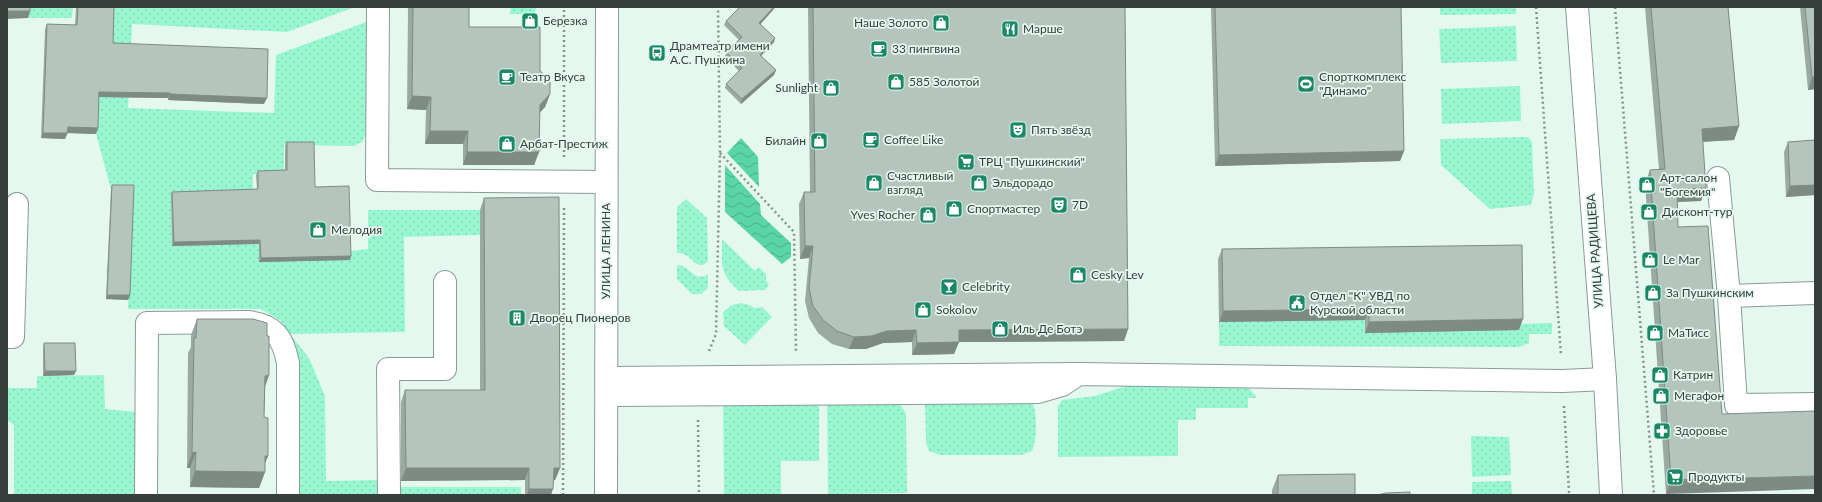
<svg xmlns="http://www.w3.org/2000/svg" width="1822" height="502" font-family="Lato,sans-serif">
	<style>
		.green { fill: url(#green-dots) }
		.water { fill: url(#water-waves) }
		.lines { fill: none; stroke-linecap: round; stroke-linejoin: round }
		.minor-casing { stroke: #8a9b94; stroke-width: 24 }
		.major-casing { stroke: #8a9b94; stroke-width: 24 }
		.path { stroke: #86928c; stroke-width: 2.5; stroke-dasharray: 2 3; stroke-linecap: butt }
		.minor { stroke: #fff; stroke-width: 22 }
		.major { stroke: #fff; stroke-width: 22 }
		.wall { fill: #9ba9a3 }
		.shaded-wall { fill: #7e8a84 }
		.building { fill: #b4c5bd; stroke: #7e8a84 }
		.labels { text-anchor: middle; stroke-width: 3.5; stroke-linejoin: round; paint-order: stroke }
		.poi-label { font-size: 12px; fill: #373e3b; stroke: #e5f8ef; text-anchor: start }
		.street-label { font-size: 12px; fill: #373e3b; stroke: #e5f8ef }
	</style>
	<defs>
		<pattern id="green-dots" width="8" height="8" patternUnits="userSpaceOnUse"><rect width="8" height="8" fill="#98f7d1"/><path d="M2 2h.1M6 6h.1" fill="none" stroke="#84d5b4" stroke-width="1.8" stroke-linecap="round"/></pattern>
		<pattern id="water-waves" width="16" height="10" patternUnits="userSpaceOnUse"><rect width="16" height="10" fill="#5ad5a9"/><path d="M0 5q4-4 8 0t8 0" fill="none" stroke="#4bae8b"/></pattern>
	</defs>
	<rect width="100%" height="100%" fill="#e5f8ef"/>
	<!-- green -->
	<g class="green">
		<polygon points="28,7 73,7 72,18 28,18"/>
		<polygon points="112,7 355,7 287,32 132,24 128,108 274,113 276,55 369,21 366,135 362,142 354,146 284,145 284,173 253,174 253,193 171,196 172,246 259,244 259,262 368,249 368,210 480,210 480,235 404,237 405,332 290,334 309,358 325,396 326,481 378,480 378,495 298,495 289,334 281,321 261,309 128,309 129,274 106,273 108,262 132,190 111,189 96,134 98,46"/>
		<polygon points="511,7 536,7 535,14 510,14"/>
		<polygon points="1440,7 1516,7 1516,14 1440,15"/>
		<polygon points="1516,26 1517,61 1441,63 1439,29"/>
		<polygon points="1520,86 1521,121 1442,124 1441,89"/>
		<polygon points="1528,137 1532,142 1534,194 1531,205 1490,209 1441,165 1440,139"/>
		<path d="M686,199L707,218L708,261C696,274 692,252 677,253V207Z"/>
		<path d="M722,239L755,271L759,267L766,274V280L769,285L765,290L739,291C719,273 722,265 722,239Z"/>
		<path d="M677,265C690,265 693,283 708,274V288L701,294H692L677,279Z"/>
		<polygon points="1350,301 1519,324 1552,323 1552,334 1529,334 1529,343 1519,347 1219,346 1219,322 1348,320"/>
		<polygon points="741,303 749,305 755,308 762,307 772,317 745,345 724,326 723,312 732,305"/>
		<polygon points="104,375 105,409 136,412 136,495 14,495 14,425 7,420 7,388 37,388 37,376"/>
		<polygon points="1129,385 1247,386 1256,396 1256,398 1248,398 1248,408 1196,408 1196,420 1178,420 1178,456 1058,457 1058,406 1062,400 1095,396"/>
		<path d="M925,400H1031C1038,411 1037,439 1032,451L1021,455H940L929,451L926,443Z"/>
		<polygon points="723,401 819,401 819,461 781,461 781,494 724,494"/>
		<polygon points="827,401 896,401 902,407 906,414 907,493 828,494"/>
		<polygon points="1471,436 1509,437 1511,475 1472,477"/>
		<polygon points="1511,481 1512,495 1472,495 1472,482"/>
		<rect x="401" y="487" width="120" height="8"/>
	</g>
	<!-- water -->
	<g class="water">
		<polygon points="741,138 758,157 759,187 727,153"/>
		<polygon points="725,165 760,204 761,215 791,243 791,257 782,264 725,212"/>
	</g>
	<g class="lines">
		<!-- minor casing -->
		<g class="minor-casing">
			<g id="minor">
				<polyline points="378,7 377,180 606,182"/>
				<polyline points="1718,178 1729,296 1815,293"/>
				<polyline points="1729,296 1736,405 1815,404"/>
				<polyline points="7,337 13,337 17,204"/>
				<polyline points="607,378 1078,374 1563,381 1605,379"/>
				<polyline points="607,395 1038,392 1062,385 1074,377"/>
				<path d="M146,495L147,323L248,322C274,325 283,337 288,363V495"/>
				<polyline points="389,495 388,369 445,369 445,282"/>
			</g>
		</g>
		<!-- major casing -->
		<g class="major-casing">
			<g id="major">
				<polyline points="1577,7 1605,379 1611,495"/>
				<polyline points="606,495 607,7"/>
			</g>
		</g>
		<!-- path -->
		<g class="path">
			<polyline points="1536,7 1561,356"/>
			<polyline points="1615,7 1654,495"/>
			<polyline points="720,153 794,232 796,351"/>
			<polyline points="564,157 564,7"/>
			<polyline points="709,351 716,334 720,153 718,7"/>
			<polyline points="1564,406 1569,492 1572,495"/>
			<polyline points="698,420 699,495"/>
			<polyline points="563,495 564,208"/>
		</g>
		<!-- minor -->
		<use href="#minor" class="minor"/>
		<!-- major -->
		<use href="#major" class="major"/>
	</g>
	<!-- wall -->
	<g class="wall">
		<polygon points="76,7 114,7 113,43 264,104 168,100 168,98 99,97 96,134 68,133 65,139 41,138 45,29 47,24 75,25"/>
		<polygon points="408,7 469,7 469,27 540,71 550,94 545,107 539,113 539,152 534,165 463,165 463,144 425,144 426,110 407,109"/>
		<polygon points="738,7 775,7 773,10 760,24 774,42 761,56 776,70 774,75 741,104 725,88 726,84 739,71 725,57 726,52 739,40 724,25 726,21 739,8"/>
		<polygon points="808,7 1125,7 1128,329 1124,341 959,342 954,354 912,355 912,342 883,343 866,349 849,349 832,344 818,333 809,318 805,301 809,258 800,259 799,204 804,192 810,192"/>
		<polygon points="1211,7 1401,7 1404,151 1400,161 1215,166"/>
		<polygon points="1645,7 1728,7 1739,126 1734,140 1702,142 1701,201 1677,202 1678,227 1722,414 1666,494 1645,183 1650,170 1659,169"/>
		<polygon points="1800,7 1815,7 1815,89 1808,90"/>
		<polygon points="1815,140 1815,195 1786,197 1784,152 1788,142"/>
		<polygon points="287,142 315,187 351,256 350,260 259,262 259,244 172,246 171,196 172,192 257,189 256,175 258,171 285,170 285,146"/>
		<polygon points="112,185 130,295 128,300 106,299 111,189"/>
		<polygon points="484,198 560,468 555,480 553,480 551,495 525,495 525,480 401,481 401,402 405,390 480,390 480,210"/>
		<polygon points="1222,249 1519,330 1365,333 1365,320 1219,322 1218,259"/>
		<polygon points="197,319 267,336 269,375 265,387 264,417 268,456 265,463 265,472 259,488 190,487 190,468 187,468 188,353 191,347 191,335"/>
		<polygon points="44,343 74,375 43,376 43,348"/>
		<polygon points="1278,475 1355,495 1272,495 1272,490"/>
	</g>
	<!-- shaded-wall -->
	<g class="shaded-wall">
		<polygon points="774,7 775,7 773,10 758,27 759,23"/>
		<polygon points="7,11 30,11 28,18 7,19"/>
		<polygon points="775,38 774,42 758,59 760,55"/>
		<polygon points="776,70 774,75 741,104 742,99"/>
		<polygon points="1812,77 1815,77 1815,89 1808,90"/>
		<polygon points="99,92 170,93 168,98 97,97"/>
		<polygon points="170,94 267,98 264,104 168,100"/>
		<polygon points="550,94 545,107 535,118 540,105"/>
		<polygon points="412,96 431,97 426,110 407,109"/>
		<polygon points="1739,126 1734,140 1697,142 1702,129"/>
		<polygon points="68,127 98,128 96,134 66,133"/>
		<polygon points="430,131 468,131 463,144 425,144"/>
		<polygon points="43,133 67,133 65,139 41,138"/>
		<polygon points="1404,151 1400,161 1215,166 1219,155"/>
		<polygon points="467,152 539,152 534,165 463,165"/>
		<polygon points="1815,185 1815,195 1786,197 1790,186"/>
		<polygon points="1706,188 1701,201 1672,202 1677,189"/>
		<polygon points="260,240 259,244 172,246 174,242"/>
		<polygon points="805,246 813,246 809,258 800,259"/>
		<polygon points="351,256 350,260 259,262 261,258"/>
		<polygon points="107,295 130,295 128,300 106,299"/>
		<polygon points="1369,309 1365,320 1219,322 1223,311"/>
		<polygon points="1523,319 1519,330 1365,333 1369,322"/>
		<polygon points="1128,329 1124,341 959,342 954,354 912,355 917,343 959,330"/>
		<polygon points="916,330 912,342 883,343 866,349 849,349 854,337 887,331"/>
		<polygon points="45,371 76,371 74,375 43,376"/>
		<polygon points="269,375 263,391 265,376"/>
		<polygon points="196,452 190,468 187,468 192,453"/>
		<polygon points="265,456 268,456 262,471"/>
		<polygon points="406,468 529,468 525,480 401,481"/>
		<polygon points="554,468 560,468 555,480 549,480"/>
		<polygon points="195,471 265,472 259,488 190,487"/>
		<polygon points="1815,476 1815,489 1666,494 1671,480"/>
		<polygon points="529,489 553,489 551,495 527,495"/>
	</g>
	<!-- building -->
	<g class="building">
		<rect x="7" y="7" width="23" height="4"/>
		<polygon points="78,7 114,7 113,43 268,49 267,98 170,94 170,93 99,92 98,128 68,127 67,133 43,133 47,24 77,25"/>
		<polygon points="413,7 469,7 469,27 540,27 540,71 546,76 550,82 550,94 540,105 539,152 467,152 468,131 430,131 431,97 412,96"/>
		<polygon points="740,7 774,7 759,23 775,38 760,55 776,70 742,99 726,84 742,68 726,52 742,37 726,21"/>
		<polygon points="813,7 1125,7 1128,329 959,330 959,342 917,343 916,330 887,331 871,336 854,337 837,331 823,320 813,306 809,288 813,246 805,246 804,192 815,192"/>
		<polygon points="1215,7 1401,7 1404,151 1219,155"/>
		<polygon points="1651,7 1728,7 1739,126 1702,129 1706,188 1677,189 1678,227 1708,226 1722,414 1815,411 1815,476 1671,480 1650,170 1665,169"/>
		<polygon points="1805,7 1815,7 1815,77 1812,77"/>
		<polygon points="1815,140 1815,185 1790,186 1788,142"/>
		<polygon points="287,142 314,142 315,187 349,186 351,256 261,258 260,240 174,242 172,192 258,189 258,171 287,170"/>
		<polygon points="112,185 134,185 130,295 107,295"/>
		<polygon points="559,197 560,468 554,468 553,489 529,489 529,468 406,468 405,390 485,390 484,198"/>
		<polygon points="1522,245 1523,319 1369,322 1369,309 1223,311 1222,249"/>
		<polygon points="197,319 253,319 267,323 267,336 269,336 269,375 265,376 264,417 268,418 268,456 265,456 265,472 195,471 196,452 192,453 194,338 196,338"/>
		<polygon points="44,343 75,343 76,371 45,371"/>
		<polygon points="1355,474 1355,495 1278,495 1278,475"/>
		<polygon points="1410,492 1410,495 1377,495 1386,493"/>
	</g>
	<!-- icons -->
	<defs>
		<g id="shop-square" transform="scale(0.9)"><rect x="-9" y="-9" width="18" height="18" rx="4" fill="#1a8867" stroke="#e5f8ef"/><path d="M-5-2.5h2.3a2.7 3.5 0 0 1 5.4 0H5L5.5 6h-11ZM-1.5-2.5h3a1.5 2.3 0 0 0-3 0Z" fill="#fff"/></g>
		<g id="restaurant-square" transform="scale(0.9)"><rect x="-9" y="-9" width="18" height="18" rx="4" fill="#1a8867" stroke="#e5f8ef"/><path d="M-5-6h1v4h1v-4h1v4h1v-4h1v5L-1.5 .5V6h-2V.5L-5-1ZM5-6V6H3V1.5H1.5Q1.5-4 5-6Z" fill="#fff"/></g>
		<g id="cafe-square" transform="scale(0.9)"><rect x="-9" y="-9" width="18" height="18" rx="4" fill="#1a8867" stroke="#e5f8ef"/><path d="M-5.5-4.5H6V0H3Q3 3.5 0 3.5H-2.5Q-5.5 3.5-5.5 0ZM3-3.2v2h1.7v-2ZM-6 4.5H4V6H-6Z" fill="#fff"/></g>
		<g id="bus-square" transform="scale(0.9)"><rect x="-9" y="-9" width="18" height="18" rx="4" fill="#1a8867" stroke="#e5f8ef"/><path d="M-5-6H5V4H4V6H2V4H-2V6H-4V4H-5ZM-3.5-4V0h7V-4ZM-3.5 1.2v1.5H-2V1.2ZM2 1.2v1.5H3.5V1.2Z" fill="#fff"/></g>
		<g id="stadium-square" transform="scale(0.9)"><rect x="-9" y="-9" width="18" height="18" rx="4" fill="#1a8867" stroke="#e5f8ef"/><path d="M0-5a6.5 5 0 1 0 0 10a6.5 5 0 1 0 0-10ZM-3.5-1.8h7v3.6h-7Z" fill="#fff"/></g>
		<g id="theatre-square" transform="scale(0.9)"><rect x="-9" y="-9" width="18" height="18" rx="4" fill="#1a8867" stroke="#e5f8ef"/><path d="M-5-5.5Q0-4 5-5.5V0Q5 5 0 6Q-5 5-5 0ZM-3.3-2.5H-1v1.5H-3.3ZM1-2.5H3.3v1.5H1ZM-2.8 1Q0 5.5 2.8 1Z" fill="#fff"/></g>
		<g id="supermarket-square" transform="scale(0.9)"><rect x="-9" y="-9" width="18" height="18" rx="4" fill="#1a8867" stroke="#e5f8ef"/><path d="M-6-5.5h2.5l.6 2H6L4.5 2H-2.5L-4.4-4H-6ZM-1.5 3.2a1.3 1.3 0 1 0 .1 0ZM3 3.2a1.3 1.3 0 1 0 .1 0Z" fill="#fff"/></g>
		<g id="bar-square" transform="scale(0.9)"><rect x="-9" y="-9" width="18" height="18" rx="4" fill="#1a8867" stroke="#e5f8ef"/><path d="M-6-5H6L.8 .8V4.5H3.5V6h-7V4.5H-.8V.8Z" fill="#fff"/></g>
		<g id="civic-square" transform="scale(0.9)"><rect x="-9" y="-9" width="18" height="18" rx="4" fill="#1a8867" stroke="#e5f8ef"/><path d="M-.6-6.5H3V-4.5H.6V-3L4-1V1h2V6H-6V1h2V-1L-.6-3ZM-1.2 2.5V6h2.4V2.5Z" fill="#fff"/></g>
		<g id="building-square" transform="scale(0.9)"><rect x="-9" y="-9" width="18" height="18" rx="4" fill="#1a8867" stroke="#e5f8ef"/><path d="M-4-6H4V6H1V3H-1V6H-4ZM-2.5-4.3h1.7v1.8h-1.7ZM.8-4.3h1.7v1.8H.8ZM-2.5-1h1.7V.8h-1.7ZM.8-1h1.7V.8H.8Z" fill="#fff"/></g>
		<g id="pharmacy-square" transform="scale(0.9)"><rect x="-9" y="-9" width="18" height="18" rx="4" fill="#1a8867" stroke="#e5f8ef"/><path d="M-2-6h4v4h4v4h-4v4h-4v-4h-4v-4h4Z" fill="#fff"/></g>
	</defs>
	<g fill-rule="evenodd">
		<use href="#shop-square" x="530" y="21"/>
		<use href="#shop-square" x="941" y="23"/>
		<use href="#restaurant-square" x="1010" y="29"/>
		<use href="#cafe-square" x="879" y="49"/>
		<use href="#bus-square" x="657" y="53"/>
		<use href="#cafe-square" x="507" y="77"/>
		<use href="#shop-square" x="896" y="82"/>
		<use href="#stadium-square" x="1306" y="84"/>
		<use href="#shop-square" x="831" y="88"/>
		<use href="#theatre-square" x="1018" y="130"/>
		<use href="#cafe-square" x="871" y="140"/>
		<use href="#shop-square" x="819" y="141"/>
		<use href="#shop-square" x="507" y="144"/>
		<use href="#supermarket-square" x="966" y="162"/>
		<use href="#shop-square" x="874" y="183"/>
		<use href="#shop-square" x="979" y="183"/>
		<use href="#shop-square" x="1647" y="185"/>
		<use href="#theatre-square" x="1059" y="205"/>
		<use href="#shop-square" x="954" y="209"/>
		<use href="#shop-square" x="1649" y="212"/>
		<use href="#shop-square" x="928" y="215"/>
		<use href="#shop-square" x="318" y="230"/>
		<use href="#shop-square" x="1650" y="260"/>
		<use href="#shop-square" x="1078" y="275"/>
		<use href="#bar-square" x="949" y="287"/>
		<use href="#shop-square" x="1653" y="293"/>
		<use href="#civic-square" x="1297" y="303"/>
		<use href="#shop-square" x="923" y="310"/>
		<use href="#building-square" x="517" y="318"/>
		<use href="#shop-square" x="1000" y="329"/>
		<use href="#shop-square" x="1655" y="333"/>
		<use href="#shop-square" x="1660" y="375"/>
		<use href="#shop-square" x="1661" y="396"/>
		<use href="#pharmacy-square" x="1662" y="431"/>
		<use href="#supermarket-square" x="1675" y="477"/>
	</g>
	<g class="labels">
		<!-- poi labels -->
		<g class="poi-label">
			<text x="543" y="25">Березка</text>
			<text x="928" y="27" text-anchor="end">Наше Золото</text>
			<text x="1023" y="33">Марше</text>
			<text x="670" y="50">Драмтеатр имени<tspan x="670" dy="14">А.С. Пушкина</tspan></text>
			<text x="892" y="53">33 пингвина</text>
			<text x="520" y="81">Театр Вкуса</text>
			<text x="1319" y="81">Спорткомплекс<tspan x="1319" dy="14">"Динамо"</tspan></text>
			<text x="909" y="86">585 Золотой</text>
			<text x="818" y="92" text-anchor="end">Sunlight</text>
			<text x="1031" y="134">Пять звёзд</text>
			<text x="884" y="144">Coffee Like</text>
			<text x="806" y="145" text-anchor="end">Билайн</text>
			<text x="520" y="148">Арбат-Престиж</text>
			<text x="979" y="166">ТРЦ "Пушкинский"</text>
			<text x="887" y="180">Счастливый<tspan x="887" dy="14">взгляд</tspan></text>
			<text x="1660" y="182">Арт-салон<tspan x="1660" dy="14">"Богемия"</tspan></text>
			<text x="992" y="187">Эльдорадо</text>
			<text x="1072" y="209">7D</text>
			<text x="967" y="213">Спортмастер</text>
			<text x="1662" y="216">Дисконт-тур</text>
			<text x="915" y="219" text-anchor="end">Yves Rocher</text>
			<text x="331" y="234">Мелодия</text>
			<text x="1663" y="264">Le Mar</text>
			<text x="1091" y="279">Cesky Lev</text>
			<text x="962" y="291">Celebrity</text>
			<text x="1666" y="297">За Пушкинским</text>
			<text x="1310" y="300">Отдел "К" УВД по<tspan x="1310" dy="14">Курской области</tspan></text>
			<text x="936" y="314">Sokolov</text>
			<text x="530" y="322">Дворец Пионеров</text>
			<text x="1013" y="333">Иль Де Ботэ</text>
			<text x="1668" y="337">МаТисс</text>
			<text x="1673" y="379">Катрин</text>
			<text x="1674" y="400">Мегафон</text>
			<text x="1675" y="435">Здоровье</text>
			<text x="1688" y="481">Продукты</text>
		</g>
		<!-- street labels -->
		<g class="street-label">
			<text transform="translate(606 251) rotate(-90)" y="4">УЛИЦА ЛЕНИНА</text>
			<text transform="translate(1595 251) rotate(-94)" y="4">УЛИЦА РАДИЩЕВА</text>
		</g>
	</g>
	<!-- border -->
	<rect width="1822" height="502" fill="none" stroke="#373e3b" stroke-width="16"/>
</svg>
